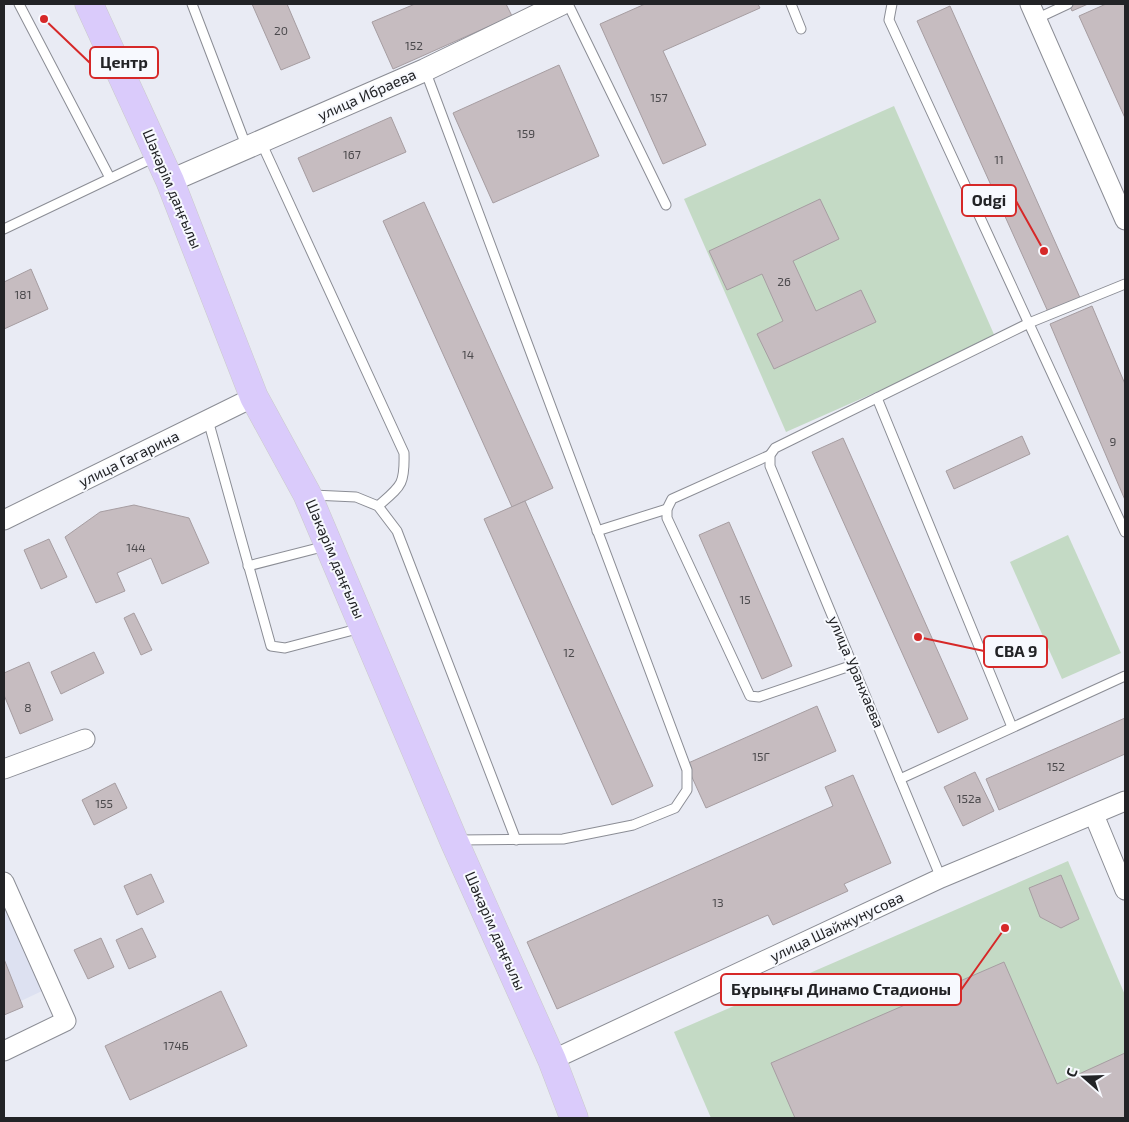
<svg xmlns="http://www.w3.org/2000/svg" width="1129" height="1122" font-family="'Exo 2',sans-serif">
	<style>
		.built { fill: #dde1f1 }
		.green { fill: #c4dac5 }
		.building { fill: #c6bcc0; stroke: #a69da1 }
		.lines { fill: none; stroke-linecap: round; stroke-linejoin: round }
		.service-casing { stroke: #8b8d95; stroke-width: 11 }
		.minor-casing { stroke: #8b8d95; stroke-width: 21 }
		.tertiary-casing { stroke: #8b8d95; stroke-width: 24 }
		.primary-casing { stroke: #cacacb; stroke-width: 29 }
		.service { stroke: #fff; stroke-width: 9 }
		.minor { stroke: #fff; stroke-width: 19 }
		.tertiary { stroke: #fff; stroke-width: 22 }
		.primary { stroke: #dacbfb; stroke-width: 28 }
		.labels { text-anchor: middle; stroke-width: 4; stroke-linejoin: round; paint-order: stroke }
		.number-label { font-size: 12px; fill: #4b494c }
		.street-label { font-size: 15px; fill: #222326; stroke: #f7f9fe }
		.leader { fill: none; stroke: #d62828; stroke-width: 2 }
		.callout-dot { fill: #d62828; stroke: #f7f9fe; stroke-width: 2 }
		.callout { fill: #f7f9fe; stroke: #d62828; stroke-width: 2 }
		.callout-label { font-size: 16px; text-anchor: middle; font-weight: bold; fill: #222326 }
	</style>
	<rect width="100%" height="100%" fill="#e9ebf4"/>
	<!-- built -->
	<polygon class="built" points="4,904 42,991 4,1009"/>
	<!-- green -->
	<g class="green">
		<polygon points="894,106 996,339 786,432 684,199"/>
		<polygon points="1068,535 1121,653 1062,679 1010,562"/>
		<polygon points="1068,861 1125,995 1125,1118 711,1118 674,1032"/>
	</g>
	<!-- building -->
	<g class="building">
		<polygon points="252,4 287,4 310,58 281,70"/>
		<polygon points="415,4 506,4 512,16 393,69 372,22"/>
		<polygon points="645,4 758,4 760,8 663,51 706,145 663,164 600,24"/>
		<polygon points="1069,4 1088,4 1072,11"/>
		<polygon points="1106,4 1124,4 1125,6 1125,118 1079,16"/>
		<polygon points="950,6 1081,300 1049,314 917,21"/>
		<polygon points="559,65 599,156 493,203 453,113"/>
		<polygon points="391,117 406,152 313,192 298,158"/>
		<polygon points="820,199 839,239 793,261 816,311 861,290 876,322 774,369 757,334 783,321 762,274 727,290 709,251"/>
		<polygon points="424,202 553,488 512,507 383,221"/>
		<polygon points="31,269 48,309 4,329 4,282"/>
		<polygon points="1092,306 1125,384 1125,500 1050,324"/>
		<polygon points="1022,436 1030,454 954,489 946,471"/>
		<polygon points="843,438 968,719 938,733 812,452"/>
		<polygon points="525,501 653,786 612,805 484,519"/>
		<polygon points="134,505 189,518 209,563 162,584 151,558 117,573 125,591 96,603 65,537 100,512"/>
		<polygon points="729,522 792,666 762,679 699,535"/>
		<polygon points="49,539 67,577 41,589 24,550"/>
		<polygon points="134,613 152,650 141,655 124,618"/>
		<polygon points="94,652 104,673 61,694 51,672"/>
		<polygon points="29,662 53,720 20,734 4,695 4,673"/>
		<polygon points="817,706 836,751 706,808 686,764"/>
		<polygon points="1125,718 1125,754 999,810 986,779"/>
		<polygon points="975,772 994,811 963,826 944,787"/>
		<polygon points="853,775 891,863 844,884 848,891 773,925 768,915 557,1009 527,942 833,806 825,787"/>
		<polygon points="115,783 127,808 94,825 82,800"/>
		<polygon points="151,874 164,902 137,915 124,886"/>
		<polygon points="1061,875 1079,919 1061,928 1040,917 1029,888"/>
		<polygon points="142,928 156,957 129,969 116,940"/>
		<polygon points="101,938 114,967 88,979 74,950"/>
		<polygon points="4,959 23,1007 4,1015"/>
		<polygon points="1004,962 1057,1084 1125,1053 1125,1118 795,1118 771,1063"/>
		<polygon points="221,991 247,1046 130,1100 105,1046"/>
	</g>
	<g class="lines">
		<!-- service casing -->
		<g class="service-casing">
			<g id="service">
				<polyline points="19,4 110,178"/>
				<polyline points="192,4 247,148"/>
				<polyline points="568,4 666,205"/>
				<polyline points="791,4 801,29"/>
				<polyline points="892,4 889,20 1125,532"/>
				<polyline points="1036,19 1068,4"/>
				<polyline points="425,70 687,770 687,790 675,808 633,825 563,839 459,840"/>
				<path d="M261,142L404,453C405,485 401,486 378,506"/>
				<polyline points="4,229 155,157"/>
				<polyline points="877,398 1012,727"/>
				<polyline points="208,420 271,646 285,648 361,628"/>
				<polyline points="770,455 672,499 667,509 667,518 750,696 759,697 853,665"/>
				<polyline points="313,495 356,497 378,506 397,531 516,840"/>
				<polyline points="597,531 667,509"/>
				<polyline points="248,566 326,546"/>
				<polyline points="900,779 1125,676"/>
				<polyline points="941,878 770,466 770,455 775,448 1029,323 1125,284"/>
			</g>
		</g>
		<!-- minor casing -->
		<g class="minor-casing">
			<g id="minor">
				<polyline points="1030,4 1125,220"/>
				<polyline points="4,520 254,397"/>
				<polyline points="4,769 85,739"/>
				<polyline points="1094,815 1125,890"/>
				<polyline points="4,882 66,1021 4,1051"/>
				<polyline points="552,1060 941,878 1125,801"/>
			</g>
		</g>
		<!-- tertiary casing -->
		<g class="tertiary-casing">
			<polyline id="tertiary" points="170,181 425,70 561,4"/>
		</g>
		<!-- primary casing -->
		<g class="primary-casing">
			<polyline id="primary" points="89,4 170,181 254,397 307,494 454,841 552,1060 574,1118"/>
		</g>
		<!-- service -->
		<use href="#service" class="service"/>
		<!-- minor -->
		<use href="#minor" class="minor"/>
		<!-- tertiary -->
		<use href="#tertiary" class="tertiary"/>
		<!-- primary -->
		<use href="#primary" class="primary"/>
	</g>
	<g class="labels">
		<!-- number labels -->
		<g class="number-label">
			<text x="281" y="35">20</text>
			<text x="414" y="50">152</text>
			<text x="659" y="102">157</text>
			<text x="526" y="138">159</text>
			<text x="352" y="159">167</text>
			<text x="999" y="164">11</text>
			<text x="784" y="286">26</text>
			<text x="23" y="299">181</text>
			<text x="468" y="359">14</text>
			<text x="1113" y="446">9</text>
			<text x="136" y="552">144</text>
			<text x="745" y="604">15</text>
			<text x="569" y="657">12</text>
			<text x="28" y="712">8</text>
			<text x="761" y="761">15Г</text>
			<text x="1056" y="771">152</text>
			<text x="969" y="803">152а</text>
			<text x="104" y="808">155</text>
			<text x="718" y="907">13</text>
			<text x="176" y="1050">174Б</text>
		</g>
		<!-- street labels -->
		<g class="street-label">
			<text transform="translate(367 95) rotate(-24)" y="5">улица Ибраева</text>
			<text transform="translate(172 189) rotate(67)" y="5">Шәкәрім даңғылы</text>
			<text transform="translate(129 459) rotate(-26)" y="5">улица Гагарина</text>
			<text transform="translate(335 559) rotate(67)" y="5">Шәкәрім даңғылы</text>
			<text transform="translate(856 672) rotate(67)" y="5">улица Уранхаева</text>
			<text transform="translate(837 927) rotate(-25)" y="5">улица Шайжунусова</text>
			<text transform="translate(495 931) rotate(66)" y="5">Шәкәрім даңғылы</text>
		</g>
	</g>
	<!-- callouts -->
	<path class="leader" d="M44 19L90 63M1044 251L1016 201M918 637L984 651M1005 928L961 990"/>
	<g class="callout-dot">
		<circle cx="44" cy="19" r="5"/>
		<circle cx="1044" cy="251" r="5"/>
		<circle cx="918" cy="637" r="5"/>
		<circle cx="1005" cy="928" r="5"/>
	</g>
	<g class="callout">
		<rect x="90" y="47" width="68" height="31" rx="5"/>
		<rect x="962" y="185" width="54" height="31" rx="5"/>
		<rect x="984" y="636" width="63" height="31" rx="5"/>
		<rect x="721" y="974" width="240" height="31" rx="5"/>
	</g>
	<g class="callout-label">
		<text x="124" y="68">Центр</text>
		<text x="989" y="206">Odgi</text>
		<text x="1016" y="657">СВА 9</text>
		<text x="841" y="995">Бұрыңғы Динамо Стадионы</text>
	</g>
	<!-- border -->
	<rect width="1129" height="1122" fill="none" stroke="#222326" stroke-width="10"/>
	<!-- north arrow -->
	<g transform="translate(1084 1077) rotate(290)" stroke="#f7f9fe" stroke-width="4" paint-order="stroke">
	<path d="M0-4L9 19L0 12L-9 19Z" fill="#222326"/>
	<text y="-8" font-size="14" font-weight="bold" text-anchor="middle" fill="#222326">С</text>
	</g>
</svg>
